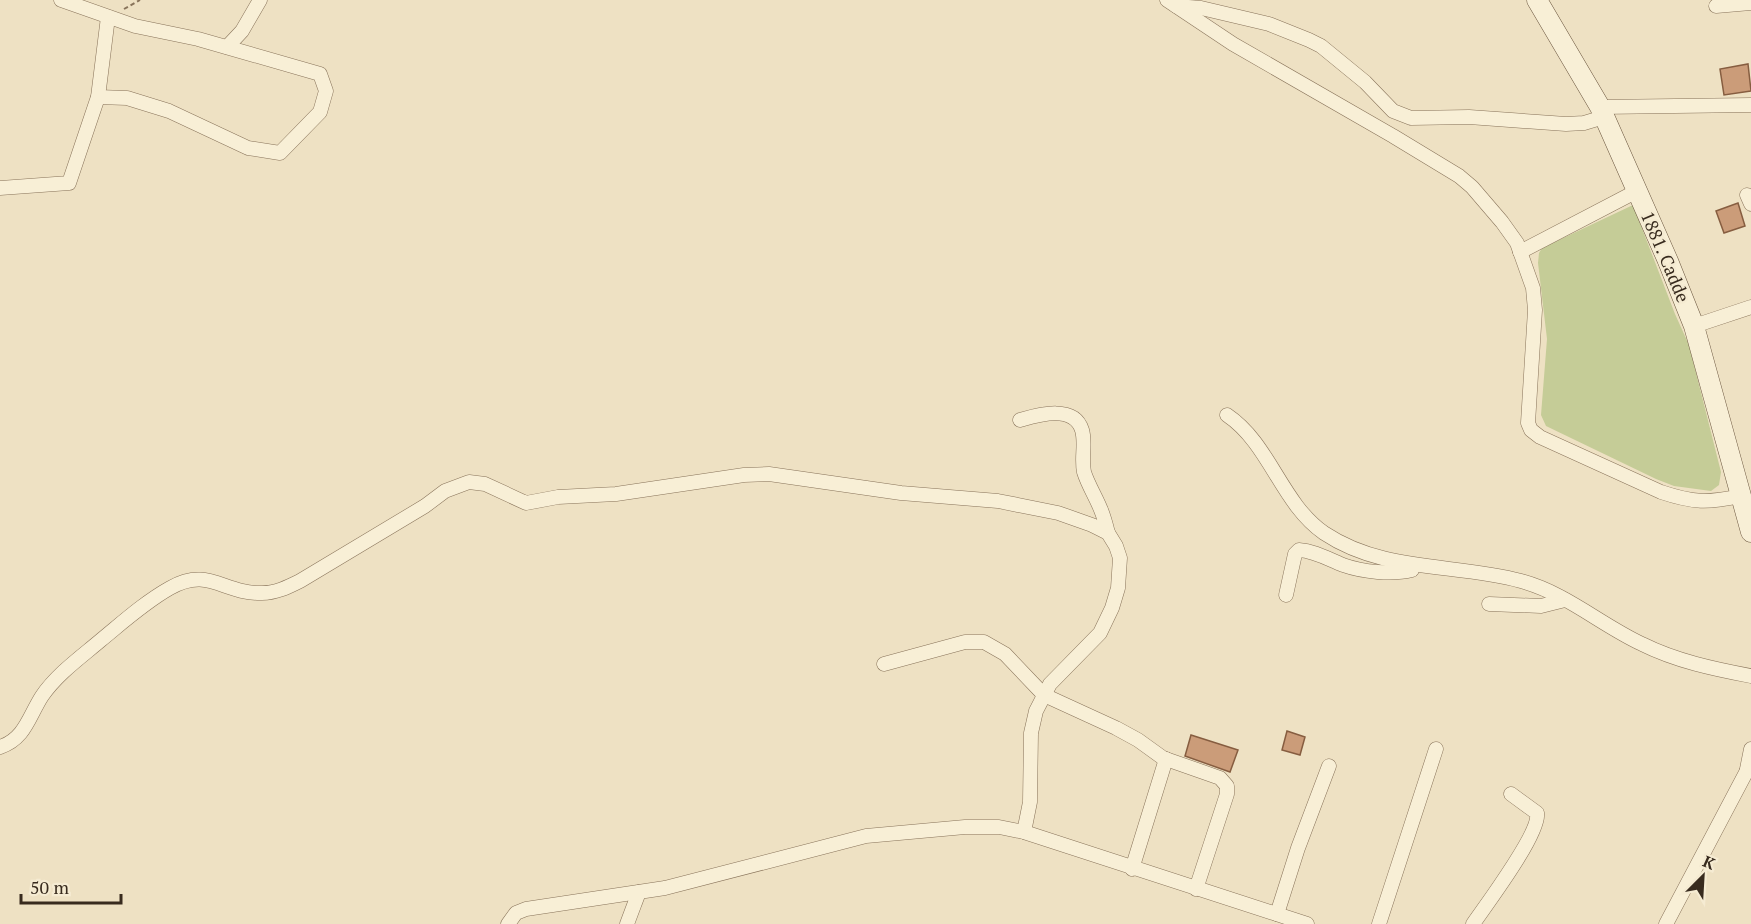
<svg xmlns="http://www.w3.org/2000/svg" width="1751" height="924" font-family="'PT Serif',serif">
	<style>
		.green { fill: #c5cc97 }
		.building { fill: #cb9c79; stroke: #865d40; stroke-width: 1.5 }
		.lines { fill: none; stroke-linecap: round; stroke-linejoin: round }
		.street-casing { stroke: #88735a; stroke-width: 15 }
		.secondary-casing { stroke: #69543d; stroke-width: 21 }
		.path { stroke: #88735a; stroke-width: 2; stroke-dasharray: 4.5 3; stroke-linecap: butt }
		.street { stroke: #f8efd6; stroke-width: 14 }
		.secondary { stroke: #f8efd6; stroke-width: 20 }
		.labels { text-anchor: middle; stroke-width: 5; stroke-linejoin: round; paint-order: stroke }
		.street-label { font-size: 18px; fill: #382b1e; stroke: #f5ebd2 }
	</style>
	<rect width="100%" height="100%" fill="#eee1c3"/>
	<!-- green -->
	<polygon class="green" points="1633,205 1675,314 1689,345 1721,472 1719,485 1711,491 1674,486 1656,479 1546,426 1541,415 1547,339 1538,263 1539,253 1542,248"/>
	<!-- building -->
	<g class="building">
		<polygon points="1748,64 1751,91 1724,95 1720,69"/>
		<polygon points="1738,203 1745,226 1724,233 1716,211"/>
		<polygon points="1287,731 1305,737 1300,755 1282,750"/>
		<polygon points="1191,735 1238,750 1230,772 1185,756"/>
	</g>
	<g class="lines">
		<!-- street casing -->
		<g class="street-casing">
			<g id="street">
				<polyline points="61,0 135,26 198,39 320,74 326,91 320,112 280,153 248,148 169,111 127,98 98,97"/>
				<path d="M1167,0L1233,44L1393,136L1459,176L1472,187L1502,222L1517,243L1533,288L1535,310L1528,423L1531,430L1540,437L1661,492C1694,503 1707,503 1741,496"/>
				<polyline points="1176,6 1201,8 1269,24 1309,40 1321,46 1365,82 1393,111 1411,118 1469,117 1566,124 1584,123 1604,117"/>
				<polyline points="1716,6 1751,3"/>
				<polyline points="227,47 242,31 260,0"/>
				<polyline points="1600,107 1751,105"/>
				<polyline points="0,188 69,183 98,97 108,17"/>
				<polyline points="1747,195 1751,204"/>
				<polyline points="1520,252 1637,191"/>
				<polyline points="1694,326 1751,307"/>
				<path d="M1227,415C1270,444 1281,503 1324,533C1384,573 1455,563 1521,581C1566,593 1601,625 1642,644C1676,661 1714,669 1751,676"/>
				<path d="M1020,420C1038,415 1074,404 1082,430C1086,443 1081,458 1084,472C1088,485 1096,497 1101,510C1104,517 1106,525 1108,533"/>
				<path d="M1286,595L1295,554L1299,550C1315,551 1328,559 1343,565C1363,572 1392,575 1412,570"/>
				<polyline points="1489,604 1541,606 1565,600"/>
				<polyline points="884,664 965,642 984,642 1005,654 1044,695 1116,728 1138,740 1163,758 1220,778 1227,786 1227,794 1196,889"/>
				<path d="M0,747C25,739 29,716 42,696C57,674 81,657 101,640C123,622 145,602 170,588C209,566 223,594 262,593C276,593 288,587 300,581L425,506L445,491L469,482L485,484L526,503L558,497L616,494L744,475L769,474L901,493L998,501L1058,513L1092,525L1108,533L1116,546L1120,558L1118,588L1112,608L1100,633L1050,684L1036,711L1031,733L1030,802L1024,832"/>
				<polyline points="1747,769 1751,749"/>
				<polyline points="1132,869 1166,759"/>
				<polyline points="1277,914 1298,848 1329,766"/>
				<polyline points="508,924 516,913 526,909 665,888 866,836 965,827 999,827 1024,832 1307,924"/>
				<polyline points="627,924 639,892"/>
				<polyline points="1379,924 1436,749"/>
				<path d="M1473,924C1486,905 1541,832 1537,813L1511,794"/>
				<polyline points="1666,924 1751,763"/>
			</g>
		</g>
		<!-- secondary casing -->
		<g class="secondary-casing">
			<polyline id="secondary" points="1537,0 1600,107 1668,261 1694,326 1751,532"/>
		</g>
		<!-- path -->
		<polyline class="path" points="124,9 140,0"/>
		<!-- street -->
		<use href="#street" class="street"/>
		<!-- secondary -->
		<use href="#secondary" class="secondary"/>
	</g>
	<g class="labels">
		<!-- street labels -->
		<g class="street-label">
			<text transform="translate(1665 257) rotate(67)" y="6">1881. Cadde</text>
		</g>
	</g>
	<!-- north arrow -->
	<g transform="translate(1703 876) rotate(24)" stroke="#f5ebd2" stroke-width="4.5" paint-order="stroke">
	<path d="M0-4.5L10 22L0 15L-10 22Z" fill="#382b1e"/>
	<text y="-9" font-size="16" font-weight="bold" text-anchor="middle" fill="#382b1e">K</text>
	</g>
	<!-- scale -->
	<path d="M21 894v9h100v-9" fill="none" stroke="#382b1e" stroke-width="3"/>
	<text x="30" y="894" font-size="18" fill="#382b1e" stroke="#f5ebd2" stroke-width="4.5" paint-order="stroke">50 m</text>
</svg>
